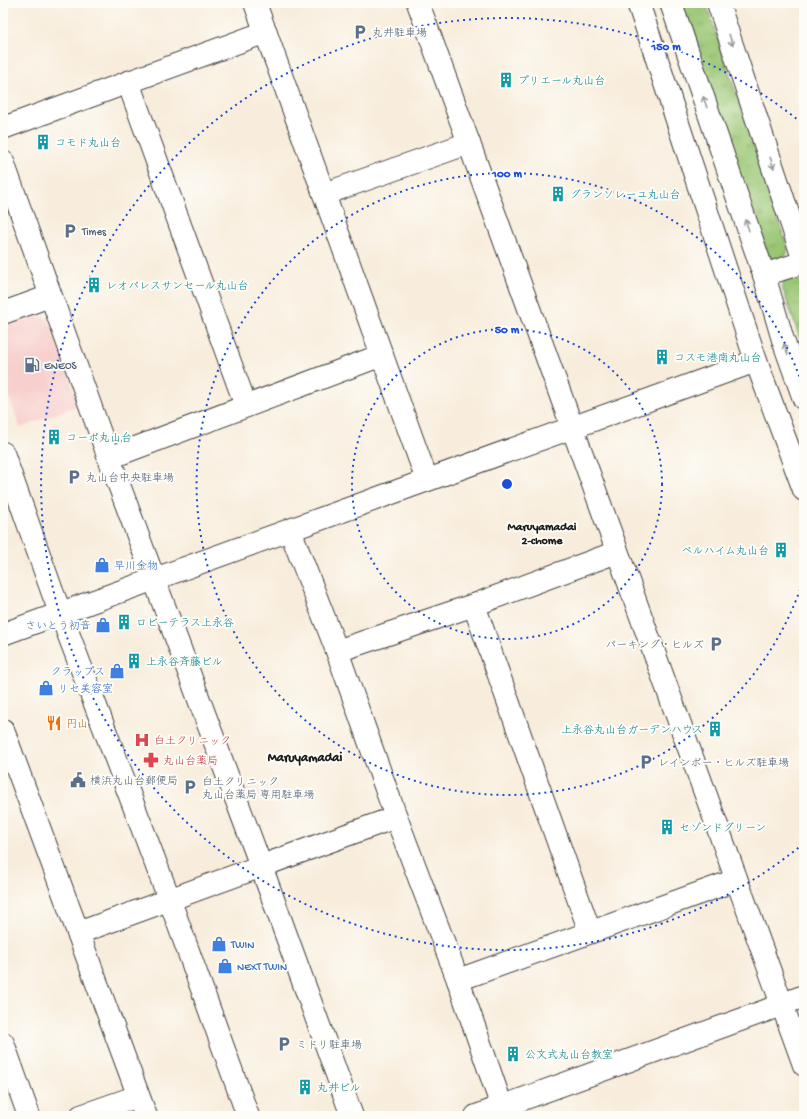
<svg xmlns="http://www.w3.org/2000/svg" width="807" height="1119" font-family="'Gochi Hand','Klee One',sans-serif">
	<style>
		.built { fill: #f7d0ce }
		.grass { fill: url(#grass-tufts); stroke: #5a7148 }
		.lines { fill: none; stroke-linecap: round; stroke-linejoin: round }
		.street-casing { stroke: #3d3b39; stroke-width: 24 }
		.secondary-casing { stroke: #3d3b39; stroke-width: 24 }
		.street { stroke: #fff; stroke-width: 22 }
		.secondary { stroke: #fff; stroke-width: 22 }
		.oneway { stroke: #999 }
		.ring { fill: none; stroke: #1d4ed8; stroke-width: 2; stroke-dasharray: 2 4 }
		.labels { text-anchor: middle; stroke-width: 4; stroke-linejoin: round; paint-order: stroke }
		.service-label { font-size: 11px; fill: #4e5e75; stroke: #fdfcf7; text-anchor: start }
		.culture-label { font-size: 11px; fill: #0d838f; stroke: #fdfcf7; text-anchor: start }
		.shop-label { font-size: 11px; fill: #366cbe; stroke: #fdfcf7; text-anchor: start }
		.food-label { font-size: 11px; fill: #c56008; stroke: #fdfcf7; text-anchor: start }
		.health-label { font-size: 11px; fill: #be3a42; stroke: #fdfcf7; text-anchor: start }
		.neighbourhood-label { font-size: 12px; font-weight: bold; fill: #1c1c1c; stroke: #fdfcf7 }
		.quarter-label { font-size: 13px; font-weight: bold; fill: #1c1c1c; stroke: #fdfcf7 }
		.centre { fill: #1d4ed8; stroke: #fdfcf7; stroke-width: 2 }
		.ring-label { font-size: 12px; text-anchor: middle; font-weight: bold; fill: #1d4ed8; stroke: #fdfcf7; stroke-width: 4; stroke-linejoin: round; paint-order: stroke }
	</style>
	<defs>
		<pattern id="grass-tufts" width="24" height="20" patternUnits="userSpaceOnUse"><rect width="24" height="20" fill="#99c673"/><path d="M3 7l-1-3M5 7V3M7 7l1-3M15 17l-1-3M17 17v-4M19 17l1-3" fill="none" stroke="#83aa63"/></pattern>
	</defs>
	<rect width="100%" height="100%" fill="#fdfcf7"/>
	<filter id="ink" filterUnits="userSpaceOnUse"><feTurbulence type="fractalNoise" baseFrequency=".025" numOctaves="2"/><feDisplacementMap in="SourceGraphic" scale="8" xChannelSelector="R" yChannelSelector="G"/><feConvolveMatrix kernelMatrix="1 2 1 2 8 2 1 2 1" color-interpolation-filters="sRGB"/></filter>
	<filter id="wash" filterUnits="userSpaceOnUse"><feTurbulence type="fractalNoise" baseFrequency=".012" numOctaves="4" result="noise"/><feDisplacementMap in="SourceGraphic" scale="16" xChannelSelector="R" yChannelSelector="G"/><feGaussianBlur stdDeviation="0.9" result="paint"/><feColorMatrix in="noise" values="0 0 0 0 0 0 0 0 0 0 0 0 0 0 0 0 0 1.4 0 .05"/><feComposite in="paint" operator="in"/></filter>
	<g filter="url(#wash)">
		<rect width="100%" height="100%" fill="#f8eddc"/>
		<!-- built -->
		<polygon class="built" points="34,313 49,319 79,405 20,428 3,380 3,324"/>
		<!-- grass -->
		<g class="grass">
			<polygon points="678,3 706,3 788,249 786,256 771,262"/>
			<polygon points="795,277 800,281 804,292 804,351 782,287 784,280 788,278"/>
		</g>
	</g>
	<g filter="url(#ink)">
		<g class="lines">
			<!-- street casing -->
			<g class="street-casing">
				<g id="street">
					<polyline points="255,3 427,480"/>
					<polyline points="638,3 650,38 756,361 804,490"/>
					<polyline points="128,82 246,406"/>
					<polyline points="3,128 266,32"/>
					<polyline points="3,162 109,458 261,866 352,1116"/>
					<polyline points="324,194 469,143"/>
					<polyline points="764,275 804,262"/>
					<polyline points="3,313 50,296"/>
					<polyline points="109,458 382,355"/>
					<polyline points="290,530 337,651 396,817 458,980 502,1107"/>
					<polyline points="474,605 590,932"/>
					<polyline points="337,651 474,605 617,552"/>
					<polyline points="3,730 146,1116"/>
					<polyline points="78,933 396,817"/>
					<polyline points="458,980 736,880"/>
					<polyline points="3,1043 29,1116"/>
					<polyline points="81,1116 138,1096"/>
					<polyline points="476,1116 765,1011 804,996"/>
				</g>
			</g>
			<!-- secondary casing -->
			<g class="secondary-casing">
				<g id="secondary">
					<polyline points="418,3 804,1065"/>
					<polyline points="671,3 764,275 783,340 804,399"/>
					<polyline points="718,3 804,261"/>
					<polyline points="3,453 52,591 170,901 248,1116"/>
					<polyline points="3,634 756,361"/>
				</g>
			</g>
			<!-- street -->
			<use href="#street" class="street"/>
			<!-- secondary -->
			<use href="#secondary" class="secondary"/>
		</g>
		<!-- one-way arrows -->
		<defs><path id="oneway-shaft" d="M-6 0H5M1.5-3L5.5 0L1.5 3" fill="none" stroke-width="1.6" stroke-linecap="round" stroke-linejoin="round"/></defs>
		<g class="oneway">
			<use href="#oneway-shaft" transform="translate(731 40) rotate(72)"/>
			<use href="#oneway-shaft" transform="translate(705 102) rotate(-109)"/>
			<use href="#oneway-shaft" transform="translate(772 163) rotate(72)"/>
			<use href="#oneway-shaft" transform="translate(747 225) rotate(-109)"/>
			<use href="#oneway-shaft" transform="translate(786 349) rotate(-110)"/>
		</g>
	</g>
	<!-- distance rings -->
	<g class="ring">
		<circle cx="507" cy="484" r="155"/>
		<path d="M804 578A311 311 0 1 1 804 390"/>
		<path d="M803 844A466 466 0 1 1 803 124"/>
	</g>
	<!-- icons -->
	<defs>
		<g id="parking-bare" transform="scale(1.2)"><path d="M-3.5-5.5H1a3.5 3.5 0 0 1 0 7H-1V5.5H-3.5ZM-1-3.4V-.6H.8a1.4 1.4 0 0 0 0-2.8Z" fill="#5c6f8a" stroke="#fdfcf7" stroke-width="2.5" paint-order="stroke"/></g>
		<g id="building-bare" transform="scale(1.2)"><path d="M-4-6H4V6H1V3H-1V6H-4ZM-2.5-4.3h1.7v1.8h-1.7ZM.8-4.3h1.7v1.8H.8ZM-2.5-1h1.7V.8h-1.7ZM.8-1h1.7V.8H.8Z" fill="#0f9aa8" stroke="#fdfcf7" stroke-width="2.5" paint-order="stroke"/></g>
		<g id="fuel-bare" transform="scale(1.2)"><path d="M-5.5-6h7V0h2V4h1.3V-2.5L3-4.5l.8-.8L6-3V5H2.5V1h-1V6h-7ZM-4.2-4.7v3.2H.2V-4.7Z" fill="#5c6f8a" stroke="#fdfcf7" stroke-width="2.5" paint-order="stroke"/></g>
		<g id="shop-bare" transform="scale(1.2)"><path d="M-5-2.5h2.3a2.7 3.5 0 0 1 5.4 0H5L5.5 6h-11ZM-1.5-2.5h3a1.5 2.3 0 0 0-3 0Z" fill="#3f7fe0" stroke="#fdfcf7" stroke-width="2.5" paint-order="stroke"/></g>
		<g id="restaurant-bare" transform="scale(1.2)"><path d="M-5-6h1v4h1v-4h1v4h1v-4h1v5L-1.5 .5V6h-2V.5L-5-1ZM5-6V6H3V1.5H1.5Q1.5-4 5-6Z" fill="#e8710a" stroke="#fdfcf7" stroke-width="2.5" paint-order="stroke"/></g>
		<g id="hospital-bare" transform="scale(1.2)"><path d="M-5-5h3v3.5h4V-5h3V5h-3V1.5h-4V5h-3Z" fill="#e0444e" stroke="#fdfcf7" stroke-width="2.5" paint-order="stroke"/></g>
		<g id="pharmacy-bare" transform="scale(1.2)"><path d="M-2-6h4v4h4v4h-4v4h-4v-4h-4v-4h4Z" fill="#e0444e" stroke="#fdfcf7" stroke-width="2.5" paint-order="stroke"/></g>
		<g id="civic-bare" transform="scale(1.2)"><path d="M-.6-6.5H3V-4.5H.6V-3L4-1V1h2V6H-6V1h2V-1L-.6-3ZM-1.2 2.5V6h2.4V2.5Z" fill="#5c6f8a" stroke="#fdfcf7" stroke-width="2.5" paint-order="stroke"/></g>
	</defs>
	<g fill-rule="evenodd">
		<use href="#parking-bare" x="360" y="32"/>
		<use href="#building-bare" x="506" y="80"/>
		<use href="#building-bare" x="43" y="142"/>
		<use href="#building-bare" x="558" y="194"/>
		<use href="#parking-bare" x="70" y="231"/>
		<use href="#building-bare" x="94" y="285"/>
		<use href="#building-bare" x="662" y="357"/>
		<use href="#fuel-bare" x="32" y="365"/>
		<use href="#building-bare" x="54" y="437"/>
		<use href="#parking-bare" x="74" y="477"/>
		<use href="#building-bare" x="781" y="550"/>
		<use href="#shop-bare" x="102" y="565"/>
		<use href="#building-bare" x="124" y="622"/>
		<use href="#shop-bare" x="103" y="625"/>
		<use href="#parking-bare" x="716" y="644"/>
		<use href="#building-bare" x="134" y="661"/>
		<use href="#shop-bare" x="117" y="671"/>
		<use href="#shop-bare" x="46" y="688"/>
		<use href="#restaurant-bare" x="54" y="723"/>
		<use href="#building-bare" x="715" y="729"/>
		<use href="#hospital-bare" x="142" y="740"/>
		<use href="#pharmacy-bare" x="151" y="760"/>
		<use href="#parking-bare" x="646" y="762"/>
		<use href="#civic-bare" x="78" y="780"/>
		<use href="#parking-bare" x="190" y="787"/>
		<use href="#building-bare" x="667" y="827"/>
		<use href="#shop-bare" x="219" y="944"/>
		<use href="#shop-bare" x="225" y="966"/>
		<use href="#parking-bare" x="284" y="1044"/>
		<use href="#building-bare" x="513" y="1054"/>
		<use href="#building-bare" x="305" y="1087"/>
	</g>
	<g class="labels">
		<!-- service labels -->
		<g class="service-label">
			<text x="372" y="36">丸井駐車場</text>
			<text x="82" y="235">Times</text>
			<text x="44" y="369">ENEOS</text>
			<text x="86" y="481">丸山台中央駐車場</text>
			<text x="704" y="648" text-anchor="end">パーキング・ヒルズ</text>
			<text x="658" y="766">レインボー・ヒルズ駐車場</text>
			<text x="90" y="784">横浜丸山台郵便局</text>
			<text x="202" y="785">白土クリニック<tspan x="202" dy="13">丸山台薬局 専用駐車場</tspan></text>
			<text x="296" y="1048">ミドリ駐車場</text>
		</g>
		<!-- culture labels -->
		<g class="culture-label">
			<text x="518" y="84">プリエール丸山台</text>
			<text x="55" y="146">コモド丸山台</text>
			<text x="570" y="198">グランソレーユ丸山台</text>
			<text x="106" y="289">レオパレスサンセール丸山台</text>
			<text x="674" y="361">コスモ港南丸山台</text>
			<text x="66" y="441">コーポ丸山台</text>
			<text x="769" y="554" text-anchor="end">ベルハイム丸山台</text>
			<text x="136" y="626">ロビーテラス上永谷</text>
			<text x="146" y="665">上永谷斉藤ビル</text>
			<text x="703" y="733" text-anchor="end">上永谷丸山台ガーデンハウス</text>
			<text x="679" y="831">セゾンドグリーン</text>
			<text x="525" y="1058">公文式丸山台教室</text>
			<text x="317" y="1091">丸井ビル</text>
		</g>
		<!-- shop labels -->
		<g class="shop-label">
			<text x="114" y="569">早川金物</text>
			<text x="91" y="629" text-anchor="end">さいとう初音</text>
			<text x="105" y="675" text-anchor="end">クラップス</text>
			<text x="58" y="692">リセ美容室</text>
			<text x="231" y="948">TWIN</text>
			<text x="237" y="970">NEXT TWIN</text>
		</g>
		<!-- food labels -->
		<g class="food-label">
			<text x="66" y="727">円山</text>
		</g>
		<!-- health labels -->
		<g class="health-label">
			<text x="154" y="744">白土クリニック</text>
			<text x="163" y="764">丸山台薬局</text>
		</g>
		<!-- neighbourhood labels -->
		<g class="neighbourhood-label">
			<text x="542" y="530">Maruyamadai<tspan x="542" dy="14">2-chome</tspan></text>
		</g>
		<!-- quarter labels -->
		<g class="quarter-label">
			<text x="305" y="761">Maruyamadai</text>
		</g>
	</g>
	<circle cx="507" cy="484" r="6" class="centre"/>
	<g class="ring-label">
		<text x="666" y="50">150 m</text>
		<text x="507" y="177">100 m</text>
		<text x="507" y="333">50 m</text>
	</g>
	<!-- margin -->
	<rect width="807" height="1119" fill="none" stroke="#fdfcf7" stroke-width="16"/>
</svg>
